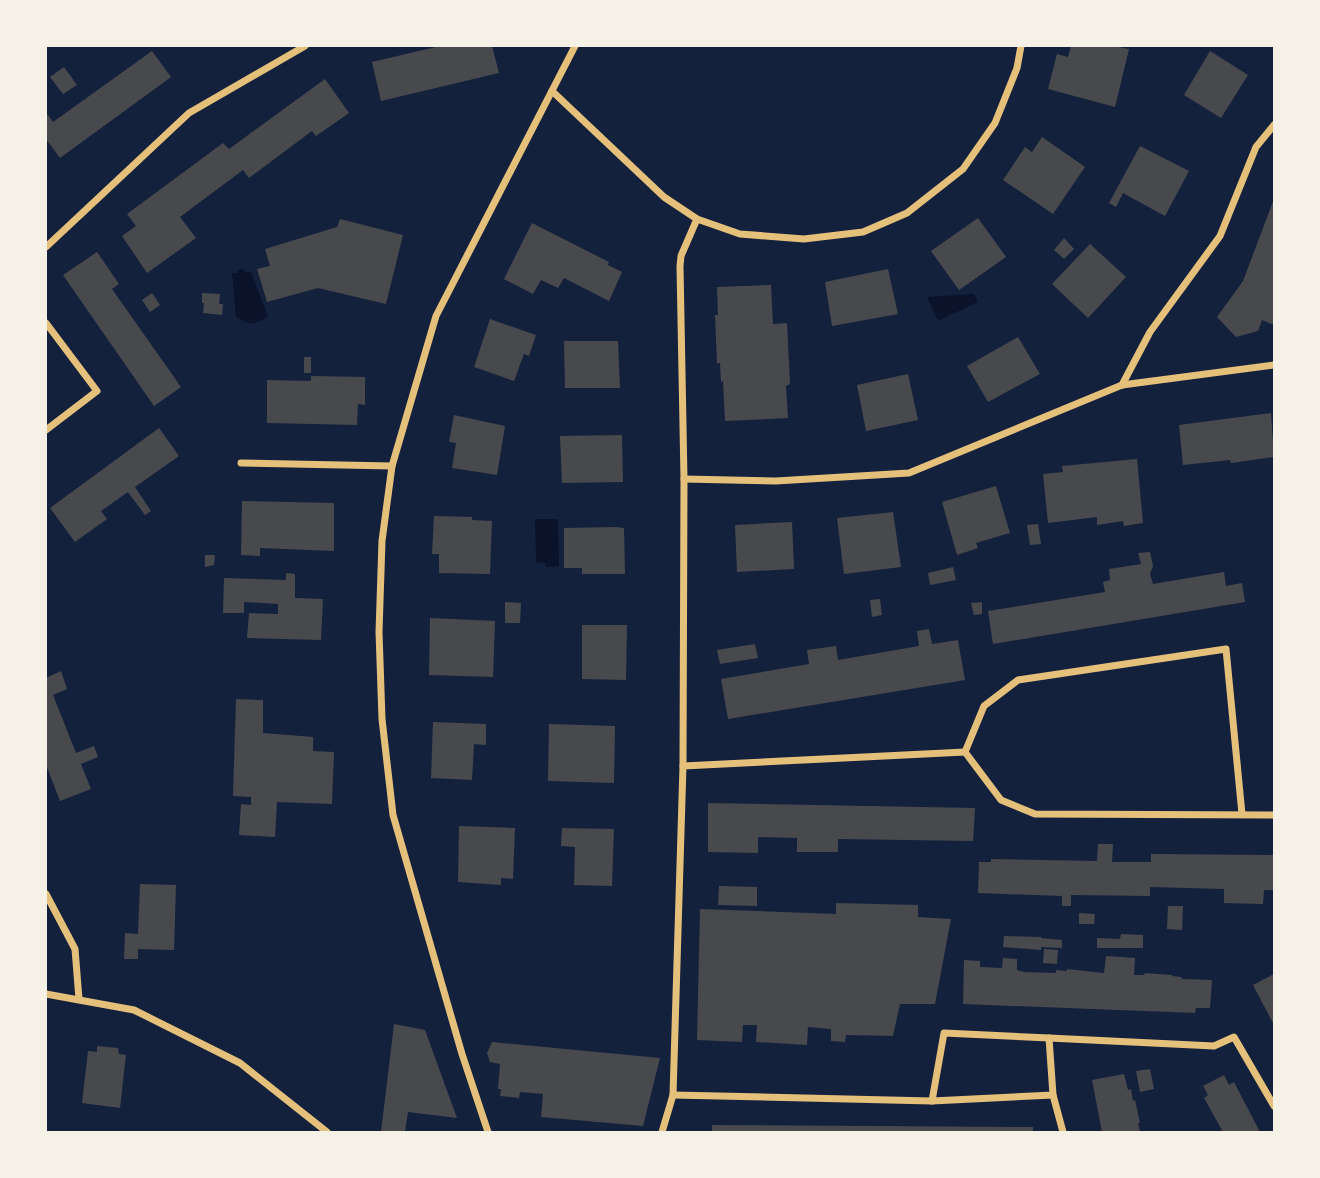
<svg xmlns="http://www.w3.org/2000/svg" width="1320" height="1178" font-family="'Fira Sans',sans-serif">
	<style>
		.water { fill: #0b132b }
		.building { fill: #48494c }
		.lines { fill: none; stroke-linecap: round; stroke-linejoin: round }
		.minor { stroke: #e5c07b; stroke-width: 7 }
	</style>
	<rect width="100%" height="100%" fill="#14213d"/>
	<!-- water -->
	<g class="water">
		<path d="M240,269H244L245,272H251L268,316C255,325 249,326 236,317L232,273H237L238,270Z"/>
		<polygon points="974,294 978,302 938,321 927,297"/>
		<polygon points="535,519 558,519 559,566 546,567 545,563 536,562"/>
	</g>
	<!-- building -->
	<g class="building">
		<polygon points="440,46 492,46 499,73 381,101 372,62"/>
		<polygon points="1071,46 1113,46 1129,49 1115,107 1048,89 1057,54 1068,57"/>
		<polygon points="152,51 171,77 60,158 46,139 46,116 48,115 53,122"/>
		<polygon points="1210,51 1248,75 1221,118 1184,95"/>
		<polygon points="64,67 77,85 63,94 50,77"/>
		<polygon points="325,79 349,113 316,136 312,131 249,178 243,170 180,217 196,238 147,273 122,236 136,226 127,214 223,143 229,149"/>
		<polygon points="1042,137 1085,167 1053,214 1003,180 1025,147 1032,152"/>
		<polygon points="1140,146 1189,171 1165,216 1123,193 1116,207 1109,203"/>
		<polygon points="1274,199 1274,325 1262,320 1258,331 1236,337 1217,317 1243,281"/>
		<polygon points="978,218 1006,257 959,290 931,251"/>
		<polygon points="340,219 403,235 386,304 318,288 267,302 257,269 270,266 265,249 337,227"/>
		<polygon points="532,223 609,262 608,265 622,272 609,301 564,278 558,288 541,280 533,294 504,279"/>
		<polygon points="1064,238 1074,249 1064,259 1054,250"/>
		<polygon points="1090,244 1126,277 1088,318 1052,284"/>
		<polygon points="97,252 119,284 112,289 181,387 154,406 63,275"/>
		<polygon points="888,269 898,314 832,326 825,282"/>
		<polygon points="771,285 773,324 787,323 790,384 786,386 788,418 725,421 723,381 721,382 720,363 717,363 715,315 718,315 717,287"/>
		<polygon points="152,293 160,305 150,312 142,300"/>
		<polygon points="202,293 220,294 219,304 223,304 222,315 203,313 204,303 202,303"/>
		<polygon points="490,319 536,335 529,356 524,354 514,381 474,367"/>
		<polygon points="1018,337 1040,374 988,402 967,366"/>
		<polygon points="564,341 618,341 620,388 565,388"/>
		<rect x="304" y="357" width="7" height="16"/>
		<polygon points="908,374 918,420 866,431 857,385"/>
		<polygon points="311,376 365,377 365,405 358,404 357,425 267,423 267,380 311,381"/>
		<polygon points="1271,413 1274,457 1231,463 1230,460 1183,465 1179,425"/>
		<polygon points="454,415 505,426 497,475 452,468 456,443 449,442"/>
		<polygon points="159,428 179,456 135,487 151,511 145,515 128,492 101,511 107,519 75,542 50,508"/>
		<polygon points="622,435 623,482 562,483 560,436"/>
		<polygon points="1137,459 1143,523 1124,526 1123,521 1097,525 1097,517 1048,523 1043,474 1063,472 1062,466"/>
		<polygon points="996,486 1010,533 976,543 978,548 957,555 942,502"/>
		<polygon points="242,501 334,503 334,551 260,548 260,556 241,555"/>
		<polygon points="893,512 901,567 844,574 837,518"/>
		<polygon points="434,516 472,517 472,520 492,521 490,574 439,573 439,554 432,554"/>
		<polygon points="792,522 794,569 737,572 735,525"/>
		<polygon points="1038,524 1041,544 1030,545 1027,525"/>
		<polygon points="616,527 624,528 625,574 582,574 582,568 564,568 564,528"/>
		<polygon points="1150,552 1153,566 1150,574 1153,584 1224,572 1226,586 1242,583 1245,602 993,644 988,611 1105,592 1103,582 1110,580 1109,569 1141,564 1138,553"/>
		<polygon points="205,555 215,555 214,565 205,567"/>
		<polygon points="953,567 956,580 930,585 928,573"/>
		<polygon points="286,573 295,574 295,598 323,599 321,640 247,638 249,613 278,614 278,604 244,602 244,613 223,613 224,578 286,580"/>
		<polygon points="880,599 882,615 872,617 870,600"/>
		<polygon points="505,602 521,603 520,623 505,623"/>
		<polygon points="982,602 982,614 974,615 971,603"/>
		<polygon points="430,618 495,621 493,677 429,675"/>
		<polygon points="582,625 627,625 626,680 582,679"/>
		<polygon points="929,629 932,644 958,640 965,680 728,719 721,679 809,664 807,650 836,646 838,660 919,646 917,631"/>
		<polygon points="755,644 758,658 720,664 717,650"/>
		<polygon points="61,671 67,689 53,695 76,753 94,746 98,757 81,764 91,789 60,801 46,765 46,678"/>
		<polygon points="236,699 263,700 263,733 313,737 313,751 334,752 332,804 277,802 275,837 239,835 241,804 251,805 251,797 233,796"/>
		<polygon points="433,722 486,724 486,745 474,744 472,780 431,778"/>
		<polygon points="549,724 615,726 614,783 548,781"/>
		<polygon points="708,803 975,808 973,841 838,839 838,852 797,852 797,838 758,837 758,853 708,852"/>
		<polygon points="459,826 515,828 513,879 501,878 501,885 458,882"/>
		<polygon points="562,828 614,829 612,886 574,885 575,847 561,846"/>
		<polygon points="1098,844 1113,844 1112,862 1151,862 1151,854 1274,855 1274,890 1264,890 1263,904 1224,903 1224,889 1150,887 1150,896 1071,895 1071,906 1062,906 1062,896 978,893 979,862 991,862 991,859 1097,861"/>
		<polygon points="140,884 176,885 174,950 138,949 138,959 124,959 125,933 138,934"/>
		<polygon points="719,886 757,887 757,906 718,905"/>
		<polygon points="836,903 918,905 918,917 951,919 935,1004 900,1004 893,1036 846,1035 845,1042 831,1041 831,1029 808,1027 807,1045 756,1042 757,1025 743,1025 742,1042 697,1040 700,909 836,914"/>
		<polygon points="1168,906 1183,906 1182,930 1167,929"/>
		<polygon points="1079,913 1095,914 1094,924 1079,924"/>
		<polygon points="1121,934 1143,935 1143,948 1097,948 1097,938 1120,939"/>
		<polygon points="1004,936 1041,937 1041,938 1062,940 1062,948 1041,947 1041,950 1003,947"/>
		<polygon points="1044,949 1058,950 1057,964 1043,963"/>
		<polygon points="1106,956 1135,958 1134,975 1144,975 1145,973 1158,974 1172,975 1172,976 1181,977 1182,979 1212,980 1210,1008 1196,1008 1195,1013 963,1004 964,960 980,961 980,967 1002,968 1003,958 1017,959 1017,970 1024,972 1056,973 1056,970 1067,971 1067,969 1104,973"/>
		<polygon points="1274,974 1274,1025 1253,985"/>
		<polygon points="394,1024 425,1030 457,1118 408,1112 405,1132 381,1132"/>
		<polygon points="492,1042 660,1058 643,1126 541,1117 543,1094 520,1092 519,1098 500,1096 501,1089 498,1089 500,1064 490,1062 487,1053"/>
		<polygon points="97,1046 118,1048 119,1054 126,1055 120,1108 82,1103 88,1051 97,1052"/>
		<polygon points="1150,1069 1154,1089 1140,1092 1136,1071"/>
		<polygon points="1124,1074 1128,1090 1131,1089 1133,1101 1135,1100 1140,1123 1138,1123 1140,1132 1102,1132 1092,1080"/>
		<polygon points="1224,1075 1229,1085 1234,1082 1260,1132 1223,1132 1204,1098 1208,1095 1203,1086"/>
		<polygon points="712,1125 1033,1127 1033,1132 712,1132"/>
	</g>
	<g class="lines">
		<!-- minor -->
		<g class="minor">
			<polyline points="552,91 664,197 697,219 740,234 804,239 863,232 907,213 963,169 995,123 1017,68 1021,46"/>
			<polyline points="46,247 189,113 305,46"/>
			<polyline points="46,323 97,391 46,430"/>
			<polyline points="1122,385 1150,332 1220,236 1256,147 1274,125"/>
			<polyline points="241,463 392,466"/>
			<polyline points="684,479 776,481 909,473 1122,385 1274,365"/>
			<polyline points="965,752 984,706 1018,680 1226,649 1242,814"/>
			<polyline points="683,766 965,752 1001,800 1035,814 1274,815"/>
			<polyline points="46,894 75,949 79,999"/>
			<polyline points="46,994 134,1010 240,1063 327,1132"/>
			<polyline points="673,1095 932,1101 1053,1095 1049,1038 1214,1046 1234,1037 1274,1106"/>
			<polyline points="1053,1095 1063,1132"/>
			<polyline points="932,1101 944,1033 1049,1038"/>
			<polyline points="488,1132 462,1054 393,815 382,719 379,632 382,541 392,466 436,316 575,46"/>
			<polyline points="662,1132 673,1095 683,766 684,479 680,266 681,256 697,219"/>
		</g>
	</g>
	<!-- border -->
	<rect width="1320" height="1178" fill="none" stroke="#f6f1e7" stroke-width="94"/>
</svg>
